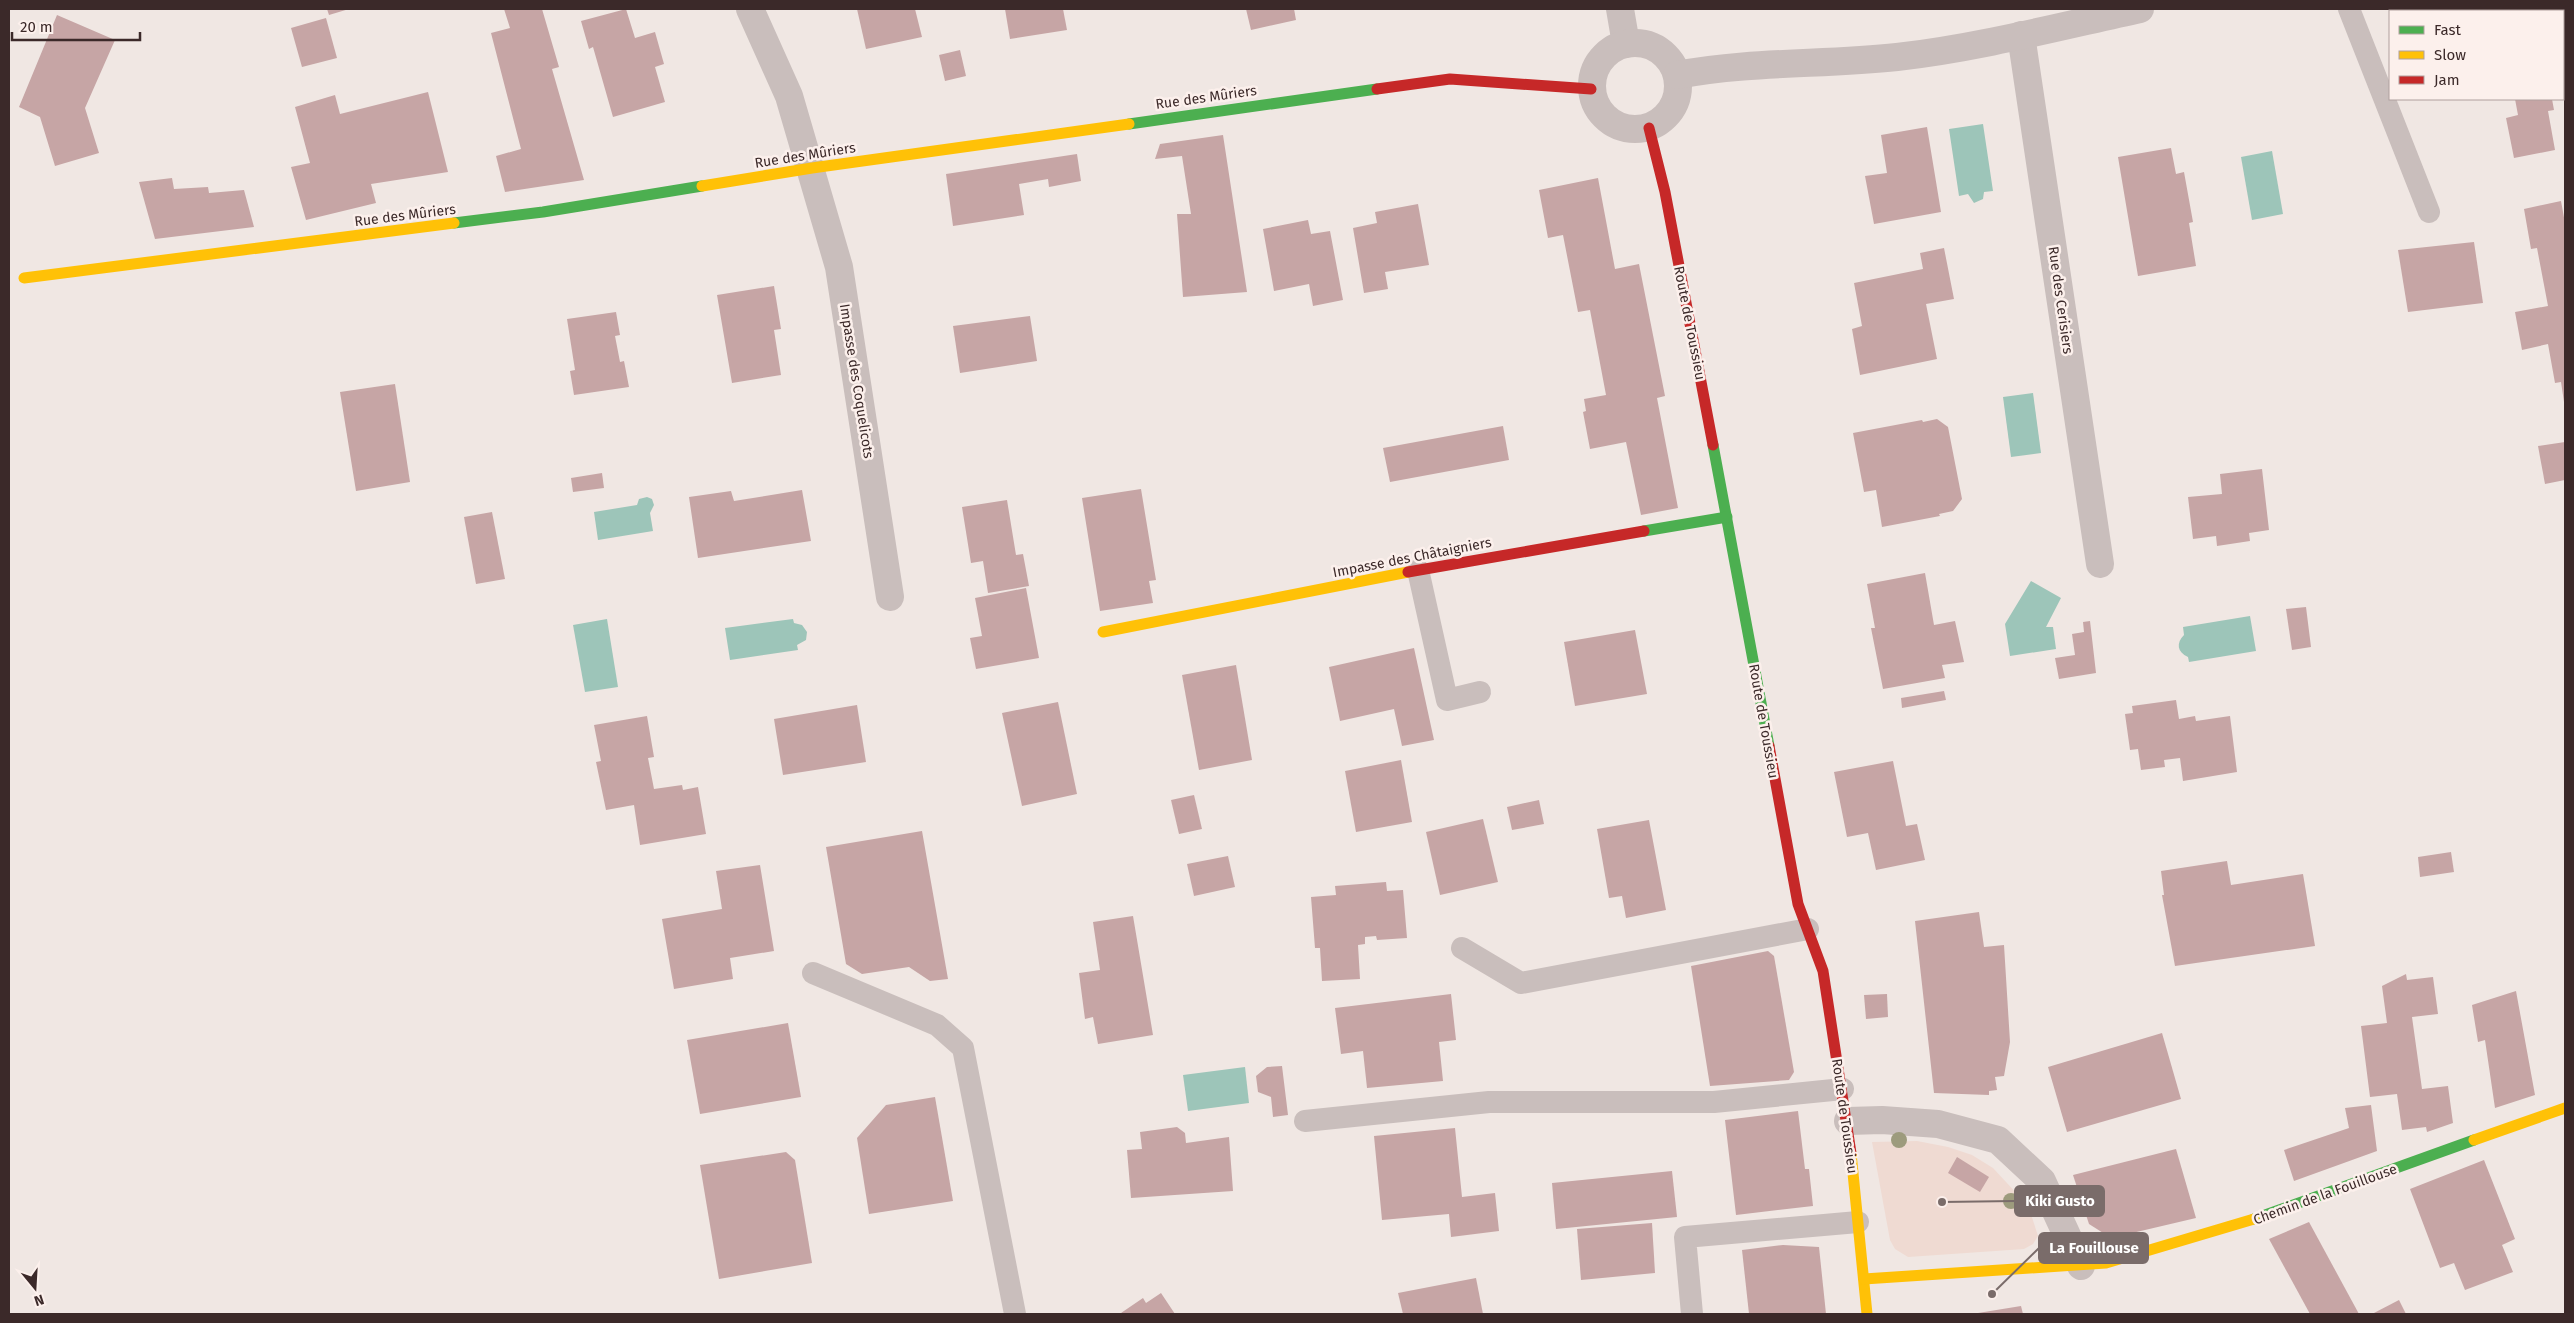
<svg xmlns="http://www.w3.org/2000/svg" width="2574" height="1323" font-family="'Fira Sans',sans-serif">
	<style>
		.plaza { fill: #efdad2 }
		.water { fill: #9dc5b9 }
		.building { fill: #c6a5a5 }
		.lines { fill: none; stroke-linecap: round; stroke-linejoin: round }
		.lane { stroke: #c9bebc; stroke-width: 22 }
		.street { stroke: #c9bebc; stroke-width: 28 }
		.fast { stroke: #4caf50; stroke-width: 11 }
		.slow { stroke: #ffc107; stroke-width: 11 }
		.jam { stroke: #c62828; stroke-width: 11 }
		.tree { fill: #9d9b7d }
		.labels { text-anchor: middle; stroke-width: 5; stroke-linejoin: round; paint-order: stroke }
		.street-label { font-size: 14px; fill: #3b2929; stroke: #fcf0ec }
		.leader { fill: none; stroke: #7a6c6a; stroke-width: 2 }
		.callout-dot { fill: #7a6c6a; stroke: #fcf0ec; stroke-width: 2 }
		.callout { fill: #7a6c6a; stroke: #7a6c6a; stroke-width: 2 }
		.callout-label { font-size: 15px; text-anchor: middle; font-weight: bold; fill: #fff }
	</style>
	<rect width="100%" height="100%" fill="#f0e7e3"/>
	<!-- plaza -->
	<polygon class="plaza" points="1917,1141 1948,1147 1972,1155 1993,1168 2020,1197 2031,1214 2038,1236 2033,1244 2024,1249 1908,1257 1895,1249 1890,1240 1872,1142"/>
	<!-- water -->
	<g class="water">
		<polygon points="1983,124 1993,191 1984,192 1983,199 1974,203 1968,194 1959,196 1949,129"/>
		<polygon points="2272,151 2283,214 2252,220 2241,157"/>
		<polygon points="2033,393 2041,453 2011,457 2003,397"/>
		<polygon points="647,497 652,499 654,505 650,513 653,531 598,540 594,512 637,505 639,499"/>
		<polygon points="2031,581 2061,598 2046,627 2053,627 2056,649 2010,656 2005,624"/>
		<path d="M2250,616L2256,651L2189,662L2188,657C2177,652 2176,643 2184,635L2183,627Z"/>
		<polygon points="607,619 618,687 585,692 573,625"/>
		<polygon points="793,619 794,623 802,625 807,632 806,640 797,645 798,650 730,660 725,628"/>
		<polygon points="1245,1067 1249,1103 1188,1111 1183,1075"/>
	</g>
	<!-- building -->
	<g class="building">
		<polygon points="327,9 349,9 329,15"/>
		<polygon points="504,9 542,9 559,67 552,69 584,180 505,192 496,156 521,149 491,33 510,28"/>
		<polygon points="626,9 635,38 655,32 664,64 655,67 665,102 613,117 593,47 589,49 581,21"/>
		<polygon points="857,9 915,9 922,37 866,49"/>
		<polygon points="1005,9 1063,9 1067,30 1010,39"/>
		<polygon points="1246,9 1294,9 1296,20 1251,30"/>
		<polygon points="57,15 115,40 85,108 99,153 55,166 40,117 19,107"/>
		<polygon points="326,18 337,58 302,67 291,28"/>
		<polygon points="960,50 966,76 945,81 939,55"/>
		<polygon points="428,92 448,172 371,184 376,203 306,220 291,167 310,163 295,107 335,95 340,114"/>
		<polygon points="2515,99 2552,99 2554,110 2548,111 2555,150 2514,158 2506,118 2518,115"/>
		<polygon points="1927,127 1941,212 1874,224 1865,176 1887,173 1881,135"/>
		<polygon points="1223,135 1247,292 1183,297 1177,214 1191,214 1182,156 1155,159 1160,144"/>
		<polygon points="2171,148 2176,174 2184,172 2193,222 2189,223 2196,266 2138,276 2118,157"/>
		<polygon points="1077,154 1081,181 1049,187 1048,179 1019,184 1024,215 953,226 946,174"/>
		<polygon points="172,178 174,189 208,187 209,193 244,190 254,227 155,239 139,182"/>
		<polygon points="1598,178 1615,269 1639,264 1665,396 1657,398 1678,508 1641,515 1626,442 1590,449 1583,412 1586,411 1584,399 1606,395 1590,310 1578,312 1563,235 1548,238 1539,190"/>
		<polygon points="2561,201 2565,223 2564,402 2561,382 2555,383 2548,344 2522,350 2515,312 2548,306 2537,248 2531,249 2524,209"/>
		<polygon points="1418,204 1429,265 1385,272 1388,289 1364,293 1353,228 1377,223 1375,212"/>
		<polygon points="1308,220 1311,234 1330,231 1343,300 1313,306 1309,284 1274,291 1263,229"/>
		<polygon points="2474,242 2483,303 2408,312 2398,250"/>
		<polygon points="1944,248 1954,299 1926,304 1937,359 1860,375 1852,329 1862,326 1854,283 1923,269 1920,253"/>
		<polygon points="774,286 781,329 774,330 781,375 732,383 717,295"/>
		<polygon points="616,312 620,335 615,336 620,362 624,361 629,387 574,395 570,371 575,370 567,319"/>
		<polygon points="1030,316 1037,361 960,373 953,326"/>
		<polygon points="395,384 410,482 356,491 340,392"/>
		<polygon points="1937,419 1948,427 1962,499 1953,511 1939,514 1940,516 1882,527 1876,490 1864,492 1853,433 1922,420 1923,422"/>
		<polygon points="1503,426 1509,460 1390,482 1383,448"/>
		<polygon points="2565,442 2565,480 2545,484 2538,446"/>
		<polygon points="2262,469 2269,530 2249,533 2250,541 2217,546 2216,536 2193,539 2188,497 2222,494 2220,474"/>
		<polygon points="602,473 604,488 573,492 571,478"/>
		<polygon points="1141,489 1156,580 1149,581 1153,603 1100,611 1082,498"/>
		<polygon points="802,490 811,541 698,558 689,497 731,491 734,501"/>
		<polygon points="1007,500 1016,555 1023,554 1029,586 988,593 983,561 971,563 962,507"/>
		<polygon points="492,512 505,579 476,584 464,517"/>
		<polygon points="1925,573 1934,625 1955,621 1964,662 1942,665 1945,678 1883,689 1871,628 1875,628 1867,584"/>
		<polygon points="1026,588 1039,658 976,669 970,638 982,636 975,598"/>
		<polygon points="2306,607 2311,647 2292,650 2286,609"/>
		<polygon points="2090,621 2096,673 2059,679 2055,658 2075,655 2072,634 2084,632 2083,622"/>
		<polygon points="1635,630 1647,694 1575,706 1564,642"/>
		<polygon points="1414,648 1434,740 1402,746 1394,709 1340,721 1329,667"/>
		<polygon points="1236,665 1252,760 1199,770 1182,675"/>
		<polygon points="1944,691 1946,700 1902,708 1901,698"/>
		<polygon points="2176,700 2179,719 2195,716 2196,721 2230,716 2237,772 2183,781 2180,758 2164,760 2165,767 2141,770 2138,749 2130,750 2125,714 2133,713 2132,706"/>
		<polygon points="1058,702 1077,794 1022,806 1002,713"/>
		<polygon points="857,705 866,762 783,775 774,719"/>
		<polygon points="647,716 654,757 648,758 654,789 682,785 683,790 698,787 706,834 640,845 634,805 606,810 596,762 601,761 594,725"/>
		<polygon points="1401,760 1412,822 1356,832 1345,771"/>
		<polygon points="1893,761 1906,826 1917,824 1925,860 1876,870 1868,833 1847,837 1834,772"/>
		<polygon points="1194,795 1202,829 1179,834 1171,800"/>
		<polygon points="1539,800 1544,824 1512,830 1507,807"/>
		<polygon points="1483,819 1498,882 1440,895 1426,832"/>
		<polygon points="1649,820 1666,910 1626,918 1622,896 1609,898 1597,829"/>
		<polygon points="922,831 948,979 930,981 909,967 862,974 846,964 826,847"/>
		<polygon points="2451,852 2454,872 2420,877 2418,857"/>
		<polygon points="1228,856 1235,887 1194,896 1187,864"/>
		<polygon points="2227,861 2231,885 2303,874 2315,946 2175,966 2162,895 2164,895 2161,871"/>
		<polygon points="760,865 774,951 730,958 733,979 674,989 662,919 722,909 716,871"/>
		<polygon points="1386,882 1387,891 1403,890 1407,938 1377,940 1376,936 1365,937 1365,944 1358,945 1360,979 1322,981 1320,948 1315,948 1311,897 1336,895 1335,886"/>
		<polygon points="1979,912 1984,947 2004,945 2010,1042 2004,1076 1995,1077 1997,1090 1989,1091 1989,1095 1934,1093 1915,921"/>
		<polygon points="1133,916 1153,1035 1098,1044 1093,1017 1085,1019 1079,973 1100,970 1093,922"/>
		<polygon points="1768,951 1774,956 1794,1072 1789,1080 1710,1086 1691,966"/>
		<polygon points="2406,974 2407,980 2433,977 2438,1014 2412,1017 2422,1089 2448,1086 2453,1123 2427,1132 2426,1127 2402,1130 2397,1094 2370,1097 2361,1026 2387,1023 2382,986"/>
		<polygon points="2516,991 2535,1095 2495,1108 2485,1040 2478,1042 2472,1005"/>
		<polygon points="1451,994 1456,1040 1439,1042 1443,1081 1367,1088 1363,1051 1341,1054 1335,1008"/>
		<polygon points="1887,994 1888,1017 1866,1019 1864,995"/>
		<polygon points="788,1023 801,1097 700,1114 687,1040"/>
		<polygon points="2162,1033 2181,1099 2067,1132 2048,1067"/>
		<polygon points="1282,1066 1288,1115 1273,1117 1271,1097 1258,1092 1256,1076 1267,1067"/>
		<polygon points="935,1097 953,1201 869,1214 857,1138 886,1105"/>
		<polygon points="2371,1105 2377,1151 2294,1181 2284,1150 2349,1128 2345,1108"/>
		<polygon points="1798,1111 1805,1169 1809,1169 1813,1206 1736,1215 1725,1120"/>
		<polygon points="1177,1127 1185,1133 1186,1143 1229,1137 1233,1191 1131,1198 1127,1150 1142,1149 1140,1132"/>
		<polygon points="1455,1128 1462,1197 1495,1193 1499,1231 1451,1237 1449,1214 1382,1220 1374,1136"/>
		<polygon points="2176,1149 2196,1218 2111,1238 2089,1224 2073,1175"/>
		<polygon points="786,1152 795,1160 812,1263 719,1279 700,1165"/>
		<polygon points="1957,1157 1989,1177 1980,1192 1948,1173"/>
		<polygon points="2484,1160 2515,1239 2502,1245 2513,1272 2465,1290 2454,1263 2440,1268 2410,1189"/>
		<polygon points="1672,1171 1677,1217 1556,1229 1552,1183"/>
		<polygon points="2309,1222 2359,1314 2310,1314 2269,1239"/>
		<polygon points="1652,1223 1655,1273 1581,1280 1577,1229"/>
		<polygon points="1783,1245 1819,1247 1826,1314 1749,1314 1742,1250"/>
		<polygon points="1476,1278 1483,1314 1403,1314 1398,1293"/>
		<polygon points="1161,1293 1175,1314 1121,1313 1143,1298 1146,1303"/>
		<polygon points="2399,1300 2406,1314 2372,1314"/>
		<polygon points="2021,1306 2023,1314 1978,1314 1978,1313"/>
	</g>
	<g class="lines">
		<!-- lane -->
		<g class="lane">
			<polyline points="2349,9 2429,212"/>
			<polyline points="1418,570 1447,700 1480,692"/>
			<polyline points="1462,948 1521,983 1808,929"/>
			<polyline points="813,973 937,1025 963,1048 1015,1314"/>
			<polyline points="1305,1121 1489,1102 1714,1102 1843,1089"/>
			<polyline points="1692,1314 1685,1237 1858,1222"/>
		</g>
		<!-- street -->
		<g class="street">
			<polyline points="750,9 789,96 839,267 890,597"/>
			<polyline points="1620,9 1626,44"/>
			<polyline points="2558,9 2558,11"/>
			<polyline points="2021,35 2100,564"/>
			<polyline points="2563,35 2565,48"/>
			<circle cx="1635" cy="86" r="43"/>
			<path d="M1677,75C1750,61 1824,65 1897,57C1977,48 2062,26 2140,9"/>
			<polyline points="1848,1121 1882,1120 1938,1124 1998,1140 2042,1181 2081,1266"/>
		</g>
		<!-- fast -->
		<g class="fast">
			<polyline points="1129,124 1377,89"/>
			<polyline points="454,223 543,212 702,186"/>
			<polyline points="1713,445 1769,746"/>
			<polyline points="1644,531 1727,517"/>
			<polyline points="2254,1219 2474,1140"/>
		</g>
		<!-- slow -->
		<g class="slow">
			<polyline points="702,186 812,168 1129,124"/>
			<polyline points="24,278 454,223"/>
			<polyline points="1103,632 1408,572"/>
			<polyline points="2474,1140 2565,1108"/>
			<polyline points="1851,1153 1867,1314"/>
			<polyline points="1864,1279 2106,1263 2254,1219"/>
		</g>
		<!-- jam -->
		<g class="jam">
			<polyline points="1377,89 1450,79 1591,89"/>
			<polyline points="1649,128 1665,192 1713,445"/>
			<polyline points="1408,572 1644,531"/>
			<polyline points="1769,746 1798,904 1823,971 1851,1153"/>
		</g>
	</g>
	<!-- trees -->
	<g class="tree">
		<circle cx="1899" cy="1140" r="8"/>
		<circle cx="2011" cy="1201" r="8"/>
	</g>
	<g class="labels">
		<!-- street labels -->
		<g class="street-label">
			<text transform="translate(1206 97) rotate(-8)" y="5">Rue des Mûriers</text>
			<text transform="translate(805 155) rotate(-9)" y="5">Rue des Mûriers</text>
			<text transform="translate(405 215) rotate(-7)" y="5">Rue des Mûriers</text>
			<text transform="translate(2061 300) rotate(82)" y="5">Rue des Cerisiers</text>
			<text transform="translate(1690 323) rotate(79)" y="5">Route de Toussieu</text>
			<text transform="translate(857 381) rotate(81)" y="5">Impasse des Coquelicots</text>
			<text transform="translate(1412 557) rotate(-11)" y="5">Impasse des Châtaigniers</text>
			<text transform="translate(1764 721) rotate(80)" y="5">Route de Toussieu</text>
			<text transform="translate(1845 1116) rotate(82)" y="5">Route de Toussieu</text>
			<text transform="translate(2325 1194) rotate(-20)" y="5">Chemin de la Fouillouse</text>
		</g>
	</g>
	<!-- callouts -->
	<path class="leader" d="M1942 1202L2015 1201M1992 1294L2039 1248"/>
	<g class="callout-dot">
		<circle cx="1942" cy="1202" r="5"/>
		<circle cx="1992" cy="1294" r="5"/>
	</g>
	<g class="callout">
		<rect x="2015" y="1186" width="89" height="30" rx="5"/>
		<rect x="2039" y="1233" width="109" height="30" rx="5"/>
	</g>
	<g class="callout-label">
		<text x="2060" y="1206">Kiki Gusto</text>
		<text x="2094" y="1253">La Fouillouse</text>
	</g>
	<!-- border -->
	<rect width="2574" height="1323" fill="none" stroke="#3b2929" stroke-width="20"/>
	<!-- legend -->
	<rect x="2389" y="10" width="175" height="90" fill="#fcf0ec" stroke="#afa09e"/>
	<rect x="2399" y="26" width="25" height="8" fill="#4caf50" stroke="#afa09e"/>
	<text x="2434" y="35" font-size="15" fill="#3b2929">Fast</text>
	<rect x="2399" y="51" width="25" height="8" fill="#ffc107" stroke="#afa09e"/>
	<text x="2434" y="60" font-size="15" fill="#3b2929">Slow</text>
	<rect x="2399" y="76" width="25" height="8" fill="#c62828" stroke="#afa09e"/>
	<text x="2434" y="85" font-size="15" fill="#3b2929">Jam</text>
	<!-- north arrow -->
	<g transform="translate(35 1288) rotate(162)" stroke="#fcf0ec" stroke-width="4" paint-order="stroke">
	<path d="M0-4L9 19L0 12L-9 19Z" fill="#3b2929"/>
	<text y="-8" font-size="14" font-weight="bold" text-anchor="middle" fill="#3b2929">N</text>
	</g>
	<!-- scale -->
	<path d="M12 32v8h128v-8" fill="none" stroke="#3b2929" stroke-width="2.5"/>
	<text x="20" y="32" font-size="15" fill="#3b2929" stroke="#fcf0ec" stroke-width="4" paint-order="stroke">20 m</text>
</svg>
